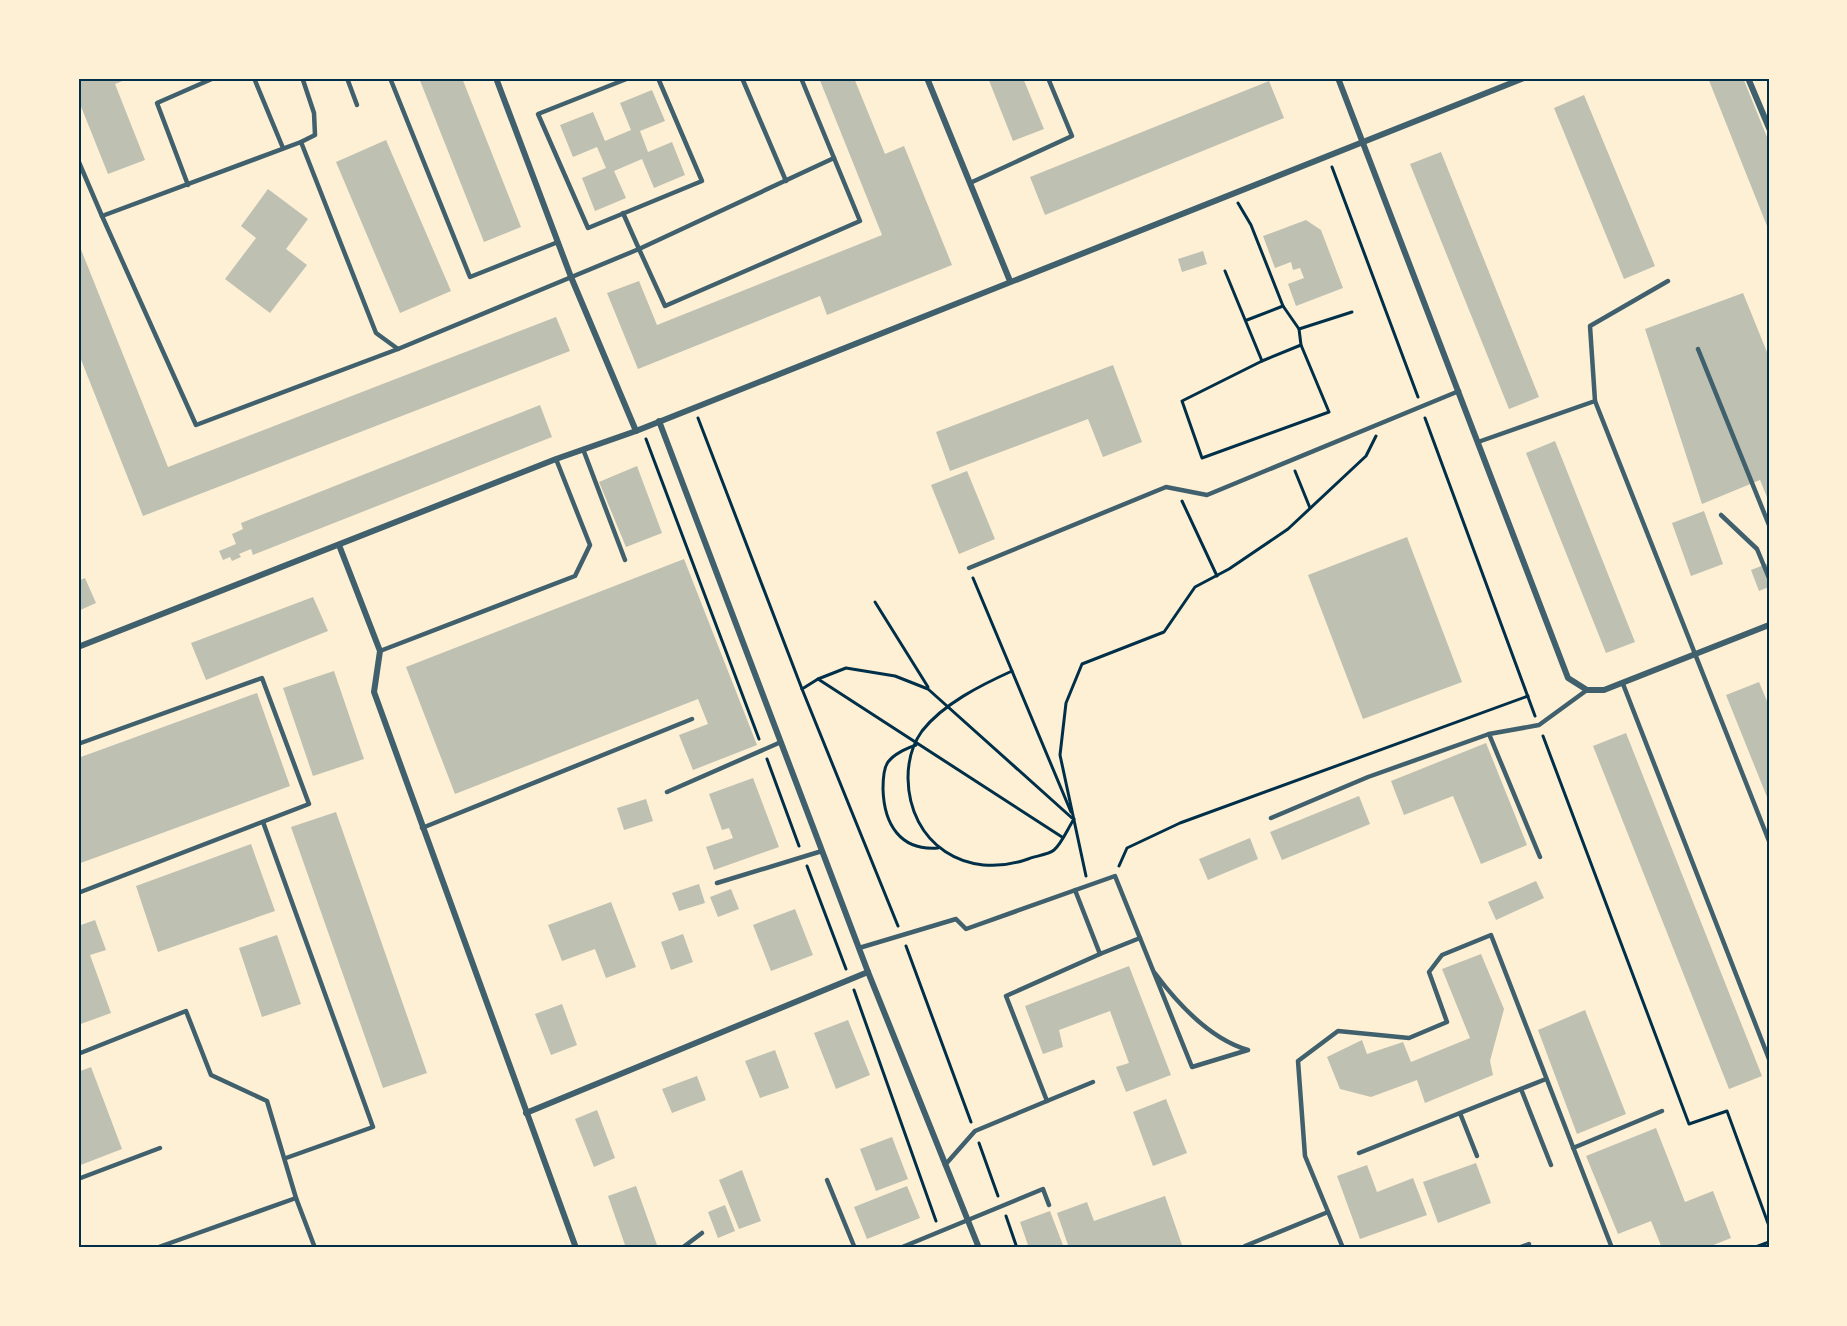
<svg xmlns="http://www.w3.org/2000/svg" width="1847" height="1326" font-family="Manrope,sans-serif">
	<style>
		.building { fill: #bec0b2 }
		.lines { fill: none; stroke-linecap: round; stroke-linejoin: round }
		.path { stroke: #003049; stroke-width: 3 }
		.service { stroke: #3f606c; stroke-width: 4.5 }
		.minor { stroke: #3f606c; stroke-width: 6 }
		.neatline { fill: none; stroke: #003049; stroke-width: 2 }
	</style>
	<rect width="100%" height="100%" fill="#fdf0d5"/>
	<!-- building -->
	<g class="building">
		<polygon points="78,78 130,78 115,84 145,160 108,174 78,99"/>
		<polygon points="419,78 462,78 521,227 484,242"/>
		<polygon points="819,78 854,78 885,154 904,146 952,265 827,315 820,296 638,369 607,293 639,281 657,325 882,235"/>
		<polygon points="988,78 1023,78 1044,129 1013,141"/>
		<polygon points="1708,78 1743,78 1769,142 1769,231"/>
		<polygon points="1269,81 1284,118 1045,215 1030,177"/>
		<polygon points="652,90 665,121 640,131 648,152 672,142 685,175 654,188 642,159 614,171 626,198 595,211 582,178 606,168 597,147 573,157 560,125 593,112 605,141 631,130 620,103"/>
		<polygon points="1584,95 1655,266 1624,279 1554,108"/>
		<polygon points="386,140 451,291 400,313 336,162"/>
		<polygon points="1441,152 1539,397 1509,409 1410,164"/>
		<polygon points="268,189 308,219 286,249 307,265 270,313 225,279 256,238 241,226"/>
		<polygon points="1306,220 1321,230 1343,288 1296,306 1288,284 1304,278 1300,268 1293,270 1291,262 1275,268 1263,236"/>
		<polygon points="78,242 168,467 556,317 570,351 143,516 78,352"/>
		<polygon points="1203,251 1207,264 1182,272 1178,259"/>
		<polygon points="1743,293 1769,357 1769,502 1760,480 1702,504 1645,329"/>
		<polygon points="1113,365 1142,442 1103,457 1088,419 950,471 936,432"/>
		<polygon points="540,405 552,437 253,555 251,549 239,554 241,557 232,561 230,557 223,560 219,551 236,544 232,534 243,529 241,523"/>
		<polygon points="1555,441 1635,642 1606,653 1526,453"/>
		<polygon points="637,466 662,533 626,547 599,482"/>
		<polygon points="967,471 995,539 959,554 931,485"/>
		<polygon points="1704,511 1723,564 1691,576 1672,523"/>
		<polygon points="1407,537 1462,682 1363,719 1308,575"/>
		<polygon points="684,559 757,745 693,770 679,735 708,724 698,699 455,794 406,667"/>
		<polygon points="1769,563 1769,587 1759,591 1751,570"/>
		<polygon points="85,578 96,603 78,611 78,581"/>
		<polygon points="313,597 328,631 206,680 191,643"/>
		<polygon points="334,671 364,759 313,776 283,688"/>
		<polygon points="1759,682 1769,706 1769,802 1726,695"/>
		<polygon points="257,693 290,786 78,864 78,758"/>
		<polygon points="1626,733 1762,1076 1729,1089 1593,746"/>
		<polygon points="1486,743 1527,845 1481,864 1453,796 1404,815 1391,781"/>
		<polygon points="753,778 779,847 714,870 706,847 733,838 729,828 722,830 709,794"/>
		<polygon points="1359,796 1370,824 1282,860 1270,832"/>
		<polygon points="646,799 653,821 624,830 617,808"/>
		<polygon points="336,812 427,1073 383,1088 291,827"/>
		<polygon points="1250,838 1258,859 1208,880 1199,859"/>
		<polygon points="251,844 275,911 158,952 136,886"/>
		<polygon points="1536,881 1544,898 1496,920 1488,902"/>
		<polygon points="699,884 705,903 679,911 672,893"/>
		<polygon points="731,889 739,909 718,917 710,897"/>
		<polygon points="611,902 636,967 606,978 595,949 562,961 548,925"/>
		<polygon points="795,909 813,955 771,971 753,925"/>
		<polygon points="95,920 106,950 90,955 111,1013 78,1025 78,926"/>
		<polygon points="683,934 693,962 671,970 661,942"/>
		<polygon points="277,935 301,1004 262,1017 239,948"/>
		<polygon points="1481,954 1504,1009 1490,1061 1493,1075 1425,1103 1417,1080 1371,1097 1340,1089 1327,1057 1362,1040 1367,1054 1403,1042 1411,1062 1470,1038 1442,969"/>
		<polygon points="1129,966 1171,1075 1126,1092 1116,1067 1129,1063 1110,1011 1059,1030 1063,1047 1043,1054 1025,1006"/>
		<polygon points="562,1004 577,1045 551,1055 535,1014"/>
		<polygon points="1585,1010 1626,1114 1577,1134 1538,1030"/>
		<polygon points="848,1020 870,1075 836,1089 814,1033"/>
		<polygon points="775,1050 789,1088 760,1098 745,1061"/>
		<polygon points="91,1067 122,1149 78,1166 78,1072"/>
		<polygon points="697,1076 706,1100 672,1113 662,1089"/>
		<polygon points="1166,1099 1187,1153 1153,1166 1133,1112"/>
		<polygon points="597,1110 615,1158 594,1167 575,1119"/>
		<polygon points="1656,1128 1685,1202 1713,1191 1731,1238 1706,1248 1662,1248 1651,1221 1618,1234 1586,1156"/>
		<polygon points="892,1137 908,1179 876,1191 860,1149"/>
		<polygon points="1476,1163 1491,1203 1438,1223 1423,1182"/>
		<polygon points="1367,1165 1377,1192 1413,1178 1427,1215 1360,1239 1337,1176"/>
		<polygon points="742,1170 761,1221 739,1229 719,1180"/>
		<polygon points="636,1186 658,1248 626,1248 608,1196"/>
		<polygon points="907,1186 920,1218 867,1239 854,1207"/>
		<polygon points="1165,1196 1183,1248 1129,1248 1129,1246 1069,1248 1057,1213 1087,1202 1094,1221"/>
		<polygon points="725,1205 735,1231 718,1238 708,1212"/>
		<polygon points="1050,1211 1064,1248 1029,1248 1020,1222"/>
	</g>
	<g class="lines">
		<!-- path -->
		<g class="path">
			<polyline points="1332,167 1418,397"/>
			<polyline points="1225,271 1262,361 1182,401 1202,458 1329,412 1301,345 1299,329 1283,306 1251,225 1238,203"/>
			<polyline points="1247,320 1283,306"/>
			<polyline points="1299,329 1352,312"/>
			<polyline points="1262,361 1301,345"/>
			<polyline points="698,418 802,689 898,926"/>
			<polyline points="1425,418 1535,716"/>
			<polyline points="646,439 759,739"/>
			<polyline points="1295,471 1310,508"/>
			<polyline points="1182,501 1217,576"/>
			<polyline points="973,578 1071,812"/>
			<polyline points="875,602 928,687"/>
			<path d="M1012,671C981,685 943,704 922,731C912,745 908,761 908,778C909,844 966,881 1028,859C1035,856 1048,855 1054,850C1062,843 1068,828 1074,819"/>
			<polyline points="818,679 1062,837"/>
			<polyline points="802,689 818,679 846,668 895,676 928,689 1072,818"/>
			<polyline points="1543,736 1689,1124 1727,1111 1769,1226"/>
			<path d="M916,745C906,749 895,753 888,762C883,769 883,781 883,789C884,824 900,851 938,848"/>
			<polyline points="767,759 799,846"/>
			<polyline points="807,866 846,969"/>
			<polyline points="1119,866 1127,848 1180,823 1528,696"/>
			<polyline points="1086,876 1060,755 1066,703 1082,664 1164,632 1195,587 1229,569 1288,529 1366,456 1376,436"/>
			<polyline points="906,946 971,1122"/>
			<polyline points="854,990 936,1221"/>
			<polyline points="979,1143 998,1196"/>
			<polyline points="1006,1216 1017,1248"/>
			<polyline points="1753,1248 1769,1242"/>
		</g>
		<!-- service -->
		<g class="service">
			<polyline points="254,78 283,148"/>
			<polyline points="347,78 357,105"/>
			<polyline points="390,78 470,277 558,242"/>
			<polyline points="629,78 538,114 588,228 702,181 658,78"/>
			<polyline points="742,78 786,181"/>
			<polyline points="301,142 315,135 314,113 303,80"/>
			<polyline points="78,160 102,216 301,142 376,333 398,349 639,249 665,306 860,221 801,78"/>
			<polyline points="970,183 1072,136 1048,78"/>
			<polyline points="188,185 157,103 214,78"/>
			<polyline points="623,213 639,249 834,158"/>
			<polyline points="102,216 196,425 398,349"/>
			<polyline points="1698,349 1769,525"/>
			<polyline points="1595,401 1769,841"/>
			<polyline points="1478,442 1595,401 1590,326 1668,281"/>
			<polyline points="583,449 625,560"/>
			<polyline points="1721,515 1757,549 1769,578"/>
			<polyline points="969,568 1166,487 1207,495 1459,391"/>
			<polyline points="380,651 575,576 590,545 556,459"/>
			<polyline points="1623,684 1769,1059"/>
			<polyline points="78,744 262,678 309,804 78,893"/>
			<polyline points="667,792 781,742"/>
			<polyline points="1271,818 1368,777 1489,734"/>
			<polyline points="263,822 373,1127 286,1158"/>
			<polyline points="422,828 692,719"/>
			<polyline points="1540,857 1489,734 1539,725 1587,690"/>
			<polyline points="717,883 822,851"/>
			<polyline points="1075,890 1100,954 1140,938"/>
			<path d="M859,948L956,919L966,929L1115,876L1192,1067L1248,1050C1210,1039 1177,1003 1154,972"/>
			<polyline points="78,1054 186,1011 211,1075 267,1101 296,1198 315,1248"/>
			<polyline points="1521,1089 1551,1165"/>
			<polyline points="1047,1101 1093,1082"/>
			<polyline points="1460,1113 1477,1156"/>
			<polyline points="1573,1148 1662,1111"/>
			<polyline points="1359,1153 1546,1079"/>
			<polyline points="945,1165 975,1131 1047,1101 1006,996 1100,954"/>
			<polyline points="78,1179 160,1148"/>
			<polyline points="827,1180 854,1246"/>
			<polyline points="1245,1246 1328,1212"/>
			<polyline points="156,1248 296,1198"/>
			<polyline points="682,1248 702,1233"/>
			<polyline points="849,1248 862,1248"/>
			<polyline points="900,1248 1043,1189 1049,1205"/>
			<polyline points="1343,1248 1305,1156 1298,1061 1338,1031 1409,1038 1447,1022 1429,972 1442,955 1491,935 1612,1248"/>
			<polyline points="1518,1248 1529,1244"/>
		</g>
		<!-- minor -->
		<g class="minor">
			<polyline points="496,78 571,277 636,431"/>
			<polyline points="927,78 1010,281"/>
			<polyline points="1338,78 1568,678 1587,690 1604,690 1769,625"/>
			<polyline points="1748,78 1769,128"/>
			<polyline points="659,421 868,972 979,1248"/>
			<polyline points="339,545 380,651 374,692 576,1248"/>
			<polyline points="78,647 556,459 636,431 1524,78"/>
			<polyline points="526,1113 868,972"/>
		</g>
	</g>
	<!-- border -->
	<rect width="1847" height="1326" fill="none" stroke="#fdf0d5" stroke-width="159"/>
	<rect x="80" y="80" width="1688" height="1166" class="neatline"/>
</svg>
